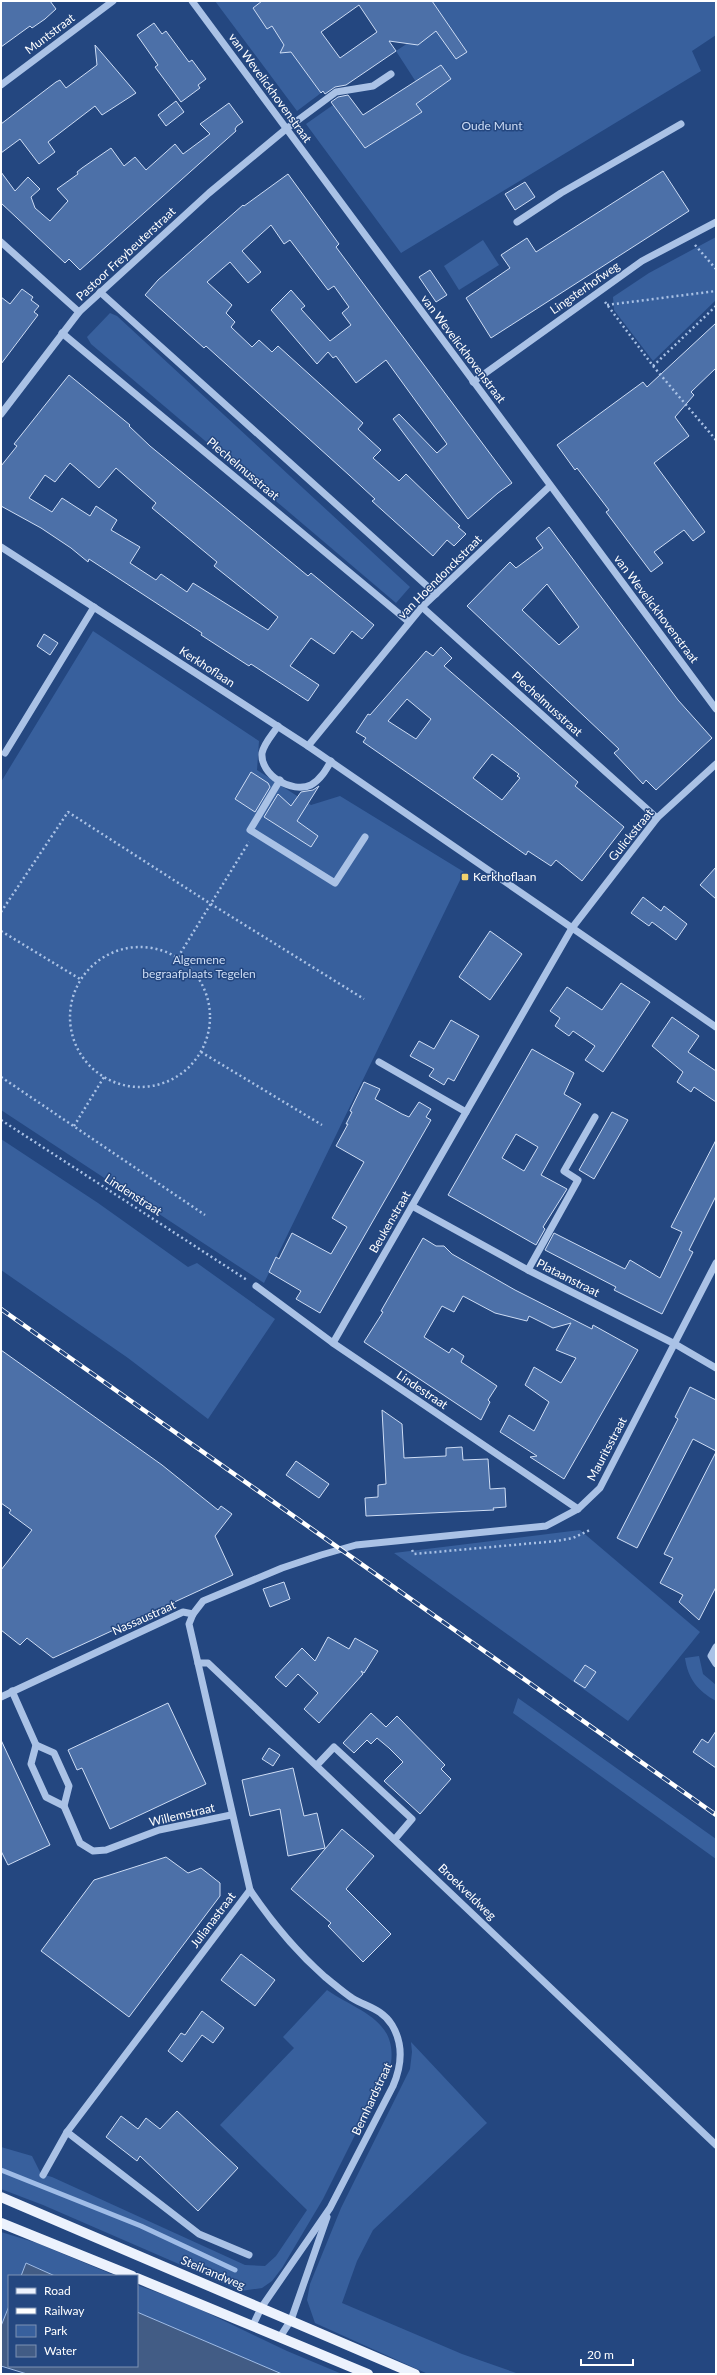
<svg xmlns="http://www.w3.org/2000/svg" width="717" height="2375" font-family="Lato,sans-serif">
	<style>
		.green { fill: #38609d }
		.water { fill: #425c85; stroke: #9fbce7 }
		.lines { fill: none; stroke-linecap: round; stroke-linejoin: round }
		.stream { stroke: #9fbce7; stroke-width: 5 }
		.building { fill: #4c70a8; stroke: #ceddf5; fill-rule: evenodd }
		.path { stroke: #aac2e6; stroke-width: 2.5; stroke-dasharray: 2 3; stroke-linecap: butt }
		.minor { stroke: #aac2e6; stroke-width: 7 }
		.major { stroke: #ecf2fd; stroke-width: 10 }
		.rail-casing { stroke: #fff; stroke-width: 4.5 }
		.rail { stroke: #244780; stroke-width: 3; stroke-dasharray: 9; stroke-linecap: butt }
		.poi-dot { fill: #f1d26e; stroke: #244780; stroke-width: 1.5 }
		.labels { text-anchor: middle; stroke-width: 3; stroke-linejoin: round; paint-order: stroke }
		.street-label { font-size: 12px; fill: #fff; stroke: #244780 }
		.park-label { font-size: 12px; fill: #ceddf5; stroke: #244780 }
		.poi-label { font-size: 12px; fill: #fff; stroke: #244780; text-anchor: start }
	</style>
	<rect width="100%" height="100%" fill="#244780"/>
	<!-- green -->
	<g class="green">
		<polygon points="215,1 262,1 253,8 267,29 272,26 284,45 283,48 286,52 291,52 321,93 297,111"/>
		<polygon points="432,1 716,1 716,35 692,51 701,71 401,253 306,124 333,105 365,148 422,112 416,104 451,79 441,65 416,82 396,51 408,43 430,22 456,59 467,52"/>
		<polygon points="716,237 716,300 653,361 614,310 613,297 649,273"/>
		<polygon points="483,240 499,265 459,290 444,266"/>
		<polygon points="110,313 117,316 410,587 396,603 91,344 87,337"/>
		<polygon points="93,631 259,741 257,770 311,805 340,796 464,872 264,1283 1,1110 1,782"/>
		<polygon points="1,1139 98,1203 188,1267 197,1263 275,1319 208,1419 128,1358 1,1270"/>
		<polygon points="580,1530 700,1632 628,1721 394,1553"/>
		<path d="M699,1656L703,1674L716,1685V1701C698,1691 688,1679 685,1658Z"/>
		<polygon points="518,1698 716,1839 716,1859 513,1713"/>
		<path d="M327,1990C357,2011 397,2019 391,2063L323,2199L282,2268L272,2281L262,2288L241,2291L43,2205L1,2189V2147L32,2156L41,2174L52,2177L245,2265L265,2266L276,2256L307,2210L220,2125L294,2048L283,2037Z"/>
		<polygon points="411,2042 487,2123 373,2230 357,2261 342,2303 462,2354 519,2374 428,2374 315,2323 307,2300 310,2284 341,2208 410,2069 412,2052"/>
		<polygon points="1,2232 37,2243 116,2276 55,2276 26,2263 21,2276 9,2276 9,2306 1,2326"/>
		<polygon points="137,2285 189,2304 287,2351 342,2374 282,2374 137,2312"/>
	</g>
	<!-- water -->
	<g class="water">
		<polygon points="26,2263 55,2276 21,2276"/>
		<polygon points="9,2306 9,2366 137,2366 137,2312 282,2374 27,2374 1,2366 1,2326"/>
	</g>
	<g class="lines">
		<!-- stream -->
		<polyline class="stream" points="1,2170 141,2226 235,2270"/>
	</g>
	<!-- building -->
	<g class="building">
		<polygon points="1,1 50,1 56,9 45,19 32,28 30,26 1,47"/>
		<path d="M262,1H432L467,52L456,59L436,31L418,45L389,41L396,51L346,85L335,87L325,94L323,91L321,93L291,52L280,53L284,45L272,26L267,29L253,8ZM359,5L377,32L340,58L321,32Z"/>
		<polygon points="154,23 162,34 166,31 189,62 192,60 206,79 198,85 200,88 181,102 155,67 158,65 137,35"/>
		<polygon points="95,45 136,93 102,115 95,106 48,142 55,152 39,164 20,139 1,153 1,124 56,82 60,80 66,88 97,65"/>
		<polygon points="441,65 451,79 416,104 422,112 365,148 331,102 338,97 348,95 363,115"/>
		<polygon points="176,101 184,112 166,126 158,115"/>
		<polygon points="229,103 243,122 237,126 235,129 236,131 80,270 69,259 65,263 1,203 1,172 15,191 28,177 40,189 31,197 35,208 50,221 68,201 57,189 78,174 77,172 82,168 111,148 124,166 135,157 146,170 175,144 183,154 210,134 200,124"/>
		<polygon points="663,171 689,211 491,338 466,298 510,268 501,255 527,238 536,252"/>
		<polygon points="288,174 339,244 336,247 512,483 498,493 468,519 393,419 399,414 437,453 447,444 386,360 356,383 336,356 333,358 328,352 317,364 271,310 291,290 305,306 301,309 330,341 351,325 342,313 349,307 334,286 328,290 290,240 284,244 271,225 242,251 261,272 248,283 230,262 207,282 232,305 226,313 235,322 231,327 252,347 259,340 272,352 278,346 363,423 358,429 381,450 373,458 399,481 406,474 460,526 458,527 466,534 454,546 447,540 433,556 372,501 375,499 349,475 206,346 204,348 145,295 158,280 243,205 244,206"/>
		<polygon points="525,182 535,197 515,210 505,194"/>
		<polygon points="430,270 447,295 436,302 419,277"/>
		<polygon points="22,289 33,297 31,300 39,306 34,312 38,315 1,364 1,297 10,304"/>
		<polygon points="716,323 716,368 691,392 694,395 675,417 689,436 654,463 705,532 693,541 684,530 654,552 663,563 651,572 606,512 609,510 577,468 575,470 557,445 643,382 647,387"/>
		<path d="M69,375L130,425L129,426L150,446L308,576L311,573L374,625L362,639L352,631L334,654L311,638L290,666L319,685L308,701L251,664L249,666L201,635L202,633L89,559L88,562L71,548L41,528L1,506V466L17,446L14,444ZM70,463L99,488L116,468L156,503L152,508L217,562L214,566L278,617L268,630L193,583L187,592L161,574L156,580L130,563L140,547L111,530L117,520L96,506L90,516L62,498L52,512L29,498L45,475L55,482Z"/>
		<path d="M549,527L678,700L712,738L656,790L646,780L643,784L614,753L619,749L467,606L510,562L516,568L543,548L536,538ZM547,584L579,627L559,645L522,610Z"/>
		<polygon points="44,634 58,643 50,655 37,646"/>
		<path d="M441,647L452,658L444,666L578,782L575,786L624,827L582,881L556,860L551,866L528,851L526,855L363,742L366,738L356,732L368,714L370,715L426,651L433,656ZM407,699L431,719L416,739L388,721ZM492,754L519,774L517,776L520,778L502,800L473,778Z"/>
		<polygon points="251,772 268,783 270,787 255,812 235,799"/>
		<polygon points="319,786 297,821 318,836 311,847 264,817 278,794 291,806 301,792 313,790"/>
		<polygon points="716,867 716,899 700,885"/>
		<polygon points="643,897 661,911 664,906 687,924 676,940 652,922 649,926 631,913"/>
		<polygon points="490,931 522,954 490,1000 459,977"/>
		<polygon points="621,983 650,1002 603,1072 585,1060 595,1046 573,1031 569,1036 555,1026 560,1018 550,1011 567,987 602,1010"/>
		<polygon points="672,1017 699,1036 688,1052 716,1071 716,1102 694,1087 691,1092 677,1082 683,1072 652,1046"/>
		<polygon points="451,1020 479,1036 454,1081 448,1078 444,1085 429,1076 434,1069 410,1056 419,1041 434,1049"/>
		<path d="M532,1049L574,1073L564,1094L581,1104L541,1175L567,1189L543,1227L545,1229L536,1245L448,1195ZM516,1134L538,1147L524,1171L502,1158Z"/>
		<polygon points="364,1082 380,1089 375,1099 402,1114 409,1117 419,1102 431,1109 426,1117 431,1120 320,1313 296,1299 301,1291 269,1272 276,1257 279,1259 292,1233 331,1254 347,1227 332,1218 364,1162 336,1146 348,1124 346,1124 352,1112 350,1111"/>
		<polygon points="612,1112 628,1120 594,1179 579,1170"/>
		<polygon points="716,1140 716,1196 689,1250 693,1252 662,1314 614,1290 616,1287 545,1250 554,1233 625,1269 630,1260 660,1278 682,1232 671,1227"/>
		<polygon points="423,1238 436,1246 444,1246 452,1254 515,1290 592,1329 593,1325 638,1350 564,1479 530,1457 537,1456 500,1432 509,1415 534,1431 549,1402 525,1385 534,1367 561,1383 576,1358 556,1350 571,1323 553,1328 529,1316 527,1321 495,1313 463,1296 454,1312 442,1306 424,1337 449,1353 452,1348 464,1356 461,1362 497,1386 488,1400 490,1402 481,1420 364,1342 383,1312 381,1311"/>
		<polygon points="1,1350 162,1465 218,1510 221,1506 232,1514 215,1536 233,1575 53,1658 27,1638 20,1645 1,1630 1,1570 32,1530 9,1513 11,1510 1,1503"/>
		<polygon points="690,1387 716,1400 716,1451 693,1439 637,1548 617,1538 678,1419 675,1417"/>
		<polygon points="382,1410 402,1424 404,1458 446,1456 446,1448 462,1447 463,1460 488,1459 490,1489 505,1488 506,1507 493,1508 494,1510 366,1516 365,1498 378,1497 378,1485 386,1484"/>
		<polygon points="716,1452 716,1587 699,1620 679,1602 683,1595 660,1583 673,1558 664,1554"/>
		<polygon points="296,1461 329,1484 319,1498 286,1475"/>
		<polygon points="284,1582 290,1599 270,1607 263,1589"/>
		<polygon points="328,1637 349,1649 355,1638 378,1651 364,1673 361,1671 363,1674 319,1723 304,1709 318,1693 298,1674 286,1687 275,1677 302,1648 315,1661"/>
		<polygon points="585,1665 596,1672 585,1688 574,1681"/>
		<polygon points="168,1703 206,1784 110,1829 82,1768 77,1770 68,1750"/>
		<polygon points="371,1713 386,1727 397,1716 445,1765 441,1769 451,1779 420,1814 384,1781 403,1762 389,1748 377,1738 371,1744 367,1740 354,1753 343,1743"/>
		<polygon points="716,1731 716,1768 693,1752 702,1739 708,1743"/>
		<polygon points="1,1740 50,1845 8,1865 1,1851"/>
		<polygon points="269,1748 280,1755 273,1766 262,1759"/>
		<polygon points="293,1768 304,1816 317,1813 325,1848 288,1856 280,1809 250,1816 242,1780"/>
		<polygon points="342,1829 374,1856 346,1889 391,1934 363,1962 328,1926 331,1923 291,1889"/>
		<polygon points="166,1857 188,1873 201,1868 220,1883 220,1896 129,2017 41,1951 94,1880"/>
		<polygon points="241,1954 275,1980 255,2006 221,1980"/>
		<polygon points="202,2011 224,2028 213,2043 202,2035 182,2062 168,2051 181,2033 185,2035"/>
		<polygon points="177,2111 238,2168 198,2211 140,2156 137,2161 106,2137 121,2116 138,2129 146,2118 160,2129"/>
	</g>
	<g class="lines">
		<!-- path -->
		<g class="path">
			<polyline points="695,245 716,269"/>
			<polyline points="605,302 653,366 716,440"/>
			<polyline points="607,305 716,291"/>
			<polyline points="653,366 716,306"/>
			<polyline points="1,912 68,812 211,904 364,999"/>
			<polyline points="1,931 80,979"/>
			<circle cx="140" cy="1017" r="70"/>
			<polyline points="178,957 249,842"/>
			<polyline points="201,1052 322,1125"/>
			<polyline points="1,1077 205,1215"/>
			<polyline points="1,1120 247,1280"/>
			<polyline points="74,1126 104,1077"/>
			<polyline points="412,1550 414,1554 557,1541 573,1538 590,1530"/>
		</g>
		<!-- minor -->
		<g class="minor">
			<polyline points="192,1 716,709"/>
			<polyline points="1,85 113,1"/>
			<polyline points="517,222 561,193 681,124"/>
			<polyline points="1,242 79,312"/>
			<polyline points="100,292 436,594"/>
			<polyline points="62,333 409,622"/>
			<polyline points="473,382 642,261 716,222"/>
			<polyline points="1,414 79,312 209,193 286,129 336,92 373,86 391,74"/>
			<polyline points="1,547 308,746 716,1027"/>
			<polyline points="422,607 657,818"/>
			<path d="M278,726C273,734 264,743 262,753C260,775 292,794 311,785C321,779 326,770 331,761"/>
			<polyline points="308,746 422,607 550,486"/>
			<polyline points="5,753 94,607"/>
			<polyline points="280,780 250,830 255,833 335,883 365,837"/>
			<polyline points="379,1062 466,1112"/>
			<polyline points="412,1206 528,1270 675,1344 716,1368"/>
			<polyline points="528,1270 578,1180 564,1171 595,1117"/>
			<polyline points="256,1286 333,1343 578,1509"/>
			<polyline points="333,1343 572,928 657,818 716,764"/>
			<polyline points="716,1647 711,1656 716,1664"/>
			<polyline points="198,1663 208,1663 716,2145"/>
			<polyline points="12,1691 36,1745 31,1764 46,1797 64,1806 80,1843 93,1851 106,1850 159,1830 231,1815"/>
			<polyline points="1,1697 183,1612 193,1614"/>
			<polyline points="36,1745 54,1753 69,1786 64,1806"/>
			<polyline points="317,1765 334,1747 412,1819 395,1839"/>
			<polyline points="67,2132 199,2234 249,2255"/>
			<polyline points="43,2175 67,2132 250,1890"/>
			<path d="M253,2325L261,2308L330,2208L393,2086C402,2065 404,2045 392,2025C382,2009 367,2007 352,1998C343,1992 334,1984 325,1977C297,1952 271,1921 250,1890L189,1624L193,1614L203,1601L282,1568L321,1555L356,1545L546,1526L578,1509L600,1488L716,1263"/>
			<polyline points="280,2337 291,2320 327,2217"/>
		</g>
		<!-- major -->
		<g class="major">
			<polyline points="1,2197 415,2374"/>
			<polyline points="1,2223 132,2276"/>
			<polyline points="137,2278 368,2374"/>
		</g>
		<!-- rail casing -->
		<g class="rail-casing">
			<polyline id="rail" points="1,1309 716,1815"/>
		</g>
		<!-- rail -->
		<use href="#rail" class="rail"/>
	</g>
	<!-- markers -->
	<rect class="poi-dot" x="461" y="873" width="8" height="8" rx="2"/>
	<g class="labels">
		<!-- street labels -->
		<g class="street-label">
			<text transform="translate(50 34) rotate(-37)" y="4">Muntstraat</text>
			<text transform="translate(270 88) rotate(54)" y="4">van Wevelickhovenstraat</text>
			<text transform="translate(126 254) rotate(-43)" y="4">Pastoor Freybeuterstraat</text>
			<text transform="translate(585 288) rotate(-35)" y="4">Lingsterhofweg</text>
			<text transform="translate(463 349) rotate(53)" y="4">van Wevelickhovenstraat</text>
			<text transform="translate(243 469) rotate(40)" y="4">Plechelmusstraat</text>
			<text transform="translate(440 577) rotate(-45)" y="4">van Hoendonckstraat</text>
			<text transform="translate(656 609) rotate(53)" y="4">van Wevelickhovenstraat</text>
			<text transform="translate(207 667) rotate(33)" y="4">Kerkhoflaan</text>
			<text transform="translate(547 704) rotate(42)" y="4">Plechelmusstraat</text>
			<text transform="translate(631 835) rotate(-51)" y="4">Gulickstraat</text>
			<text transform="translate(133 1195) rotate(33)" y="4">Lindenstraat</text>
			<text transform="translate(390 1222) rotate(-60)" y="4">Beukenstraat</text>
			<text transform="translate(568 1278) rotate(27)" y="4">Plataanstraat</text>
			<text transform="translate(422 1390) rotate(34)" y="4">Lindestraat</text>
			<text transform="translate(607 1449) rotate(-62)" y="4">Mauritsstraat</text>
			<text transform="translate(144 1618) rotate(-24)" y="4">Nassaustraat</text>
			<text transform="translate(182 1815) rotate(-13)" y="4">Willemstraat</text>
			<text transform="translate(467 1892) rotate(44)" y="4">Broekveldweg</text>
			<text transform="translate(213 1920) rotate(-53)" y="4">Julianastraat</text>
			<text transform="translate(372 2099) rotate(-65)" y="4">Bernhardstraat</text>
			<text transform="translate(213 2273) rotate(23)" y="4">Steilrandweg</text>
		</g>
		<!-- park labels -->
		<g class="park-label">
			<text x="492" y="130">Oude Munt</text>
			<text x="199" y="964">Algemene<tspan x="199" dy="14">begraafplaats Tegelen</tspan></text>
		</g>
		<!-- poi labels -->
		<g class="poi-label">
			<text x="473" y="881">Kerkhoflaan</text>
		</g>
	</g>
	<!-- border -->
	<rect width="717" height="2375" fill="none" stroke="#ffffff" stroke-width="4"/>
	<!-- legend -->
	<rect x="8" y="2275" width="130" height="92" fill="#244780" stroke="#7c91b3"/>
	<rect x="16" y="2288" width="20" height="6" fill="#ecf2fd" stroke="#7c91b3"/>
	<text x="44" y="2295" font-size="12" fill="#ffffff">Road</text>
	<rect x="16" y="2308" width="20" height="6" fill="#ffffff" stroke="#7c91b3"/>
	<text x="44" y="2315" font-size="12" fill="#ffffff">Railway</text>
	<rect x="16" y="2325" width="20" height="12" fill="#38609d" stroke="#7c91b3"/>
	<text x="44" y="2335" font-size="12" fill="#ffffff">Park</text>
	<rect x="16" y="2345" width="20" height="12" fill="#425c85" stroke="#7c91b3"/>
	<text x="44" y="2355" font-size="12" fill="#ffffff">Water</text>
	<!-- scale -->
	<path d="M581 2359v6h52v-6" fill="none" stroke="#ffffff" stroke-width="2"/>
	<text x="587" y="2359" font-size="12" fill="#ffffff" stroke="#244780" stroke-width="3" paint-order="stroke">20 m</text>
</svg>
